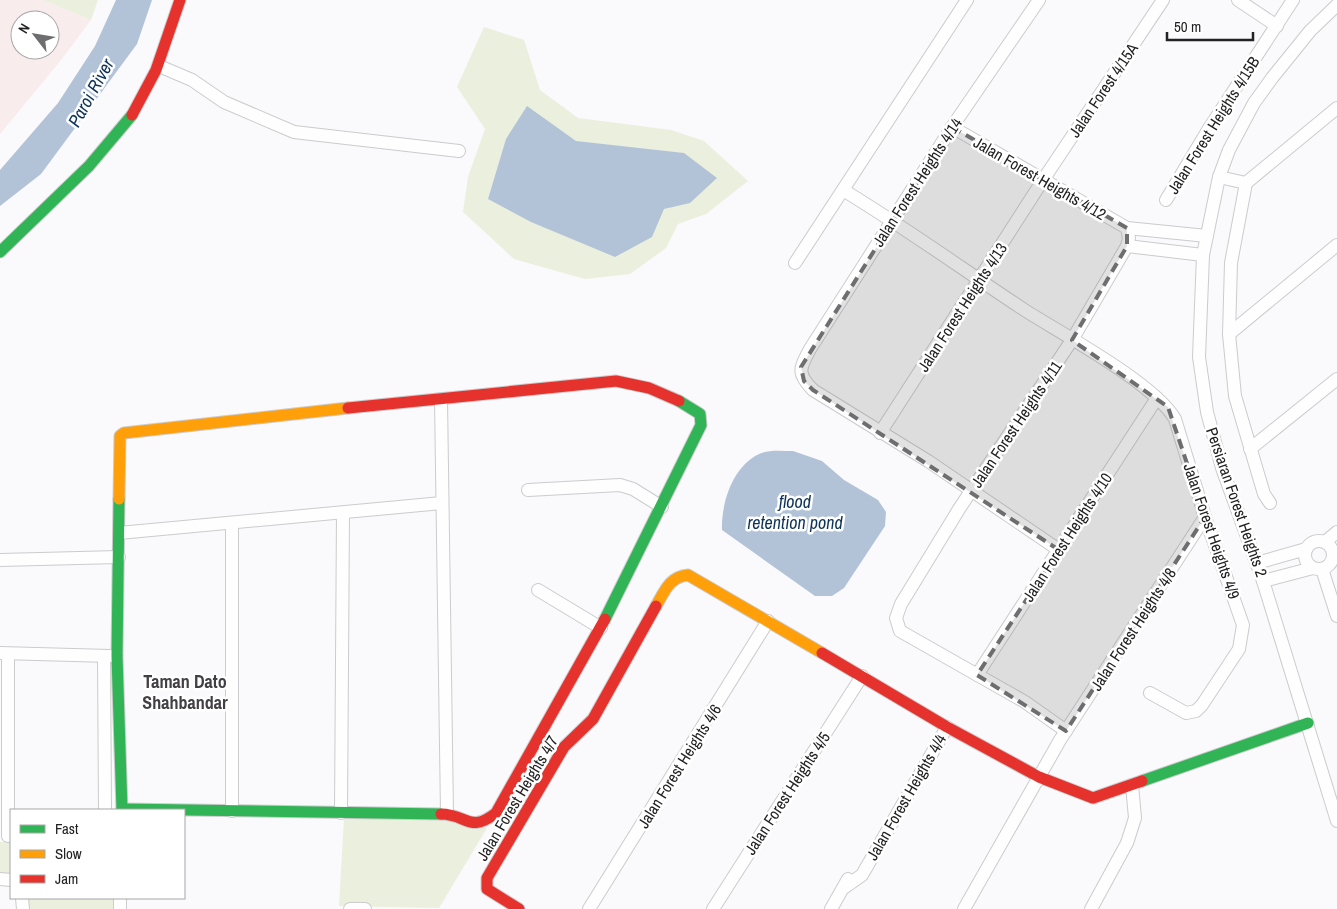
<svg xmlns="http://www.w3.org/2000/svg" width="1337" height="909" font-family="'Archivo Narrow',sans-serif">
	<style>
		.education { fill: #f9ecec; fill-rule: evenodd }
		.green { fill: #ebefde }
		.water { fill: #b2c3d8 }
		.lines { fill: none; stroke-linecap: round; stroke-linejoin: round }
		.street-casing { stroke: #cccbcd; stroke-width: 14 }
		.fast-casing { stroke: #cccbcd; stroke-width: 13 }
		.slow-casing { stroke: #cccbcd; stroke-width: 13 }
		.jam-casing { stroke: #cccbcd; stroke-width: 13 }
		.street { stroke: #fefefe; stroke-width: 12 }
		.fast { stroke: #30b455; stroke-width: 11 }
		.slow { stroke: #ff9f0a; stroke-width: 11 }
		.jam { stroke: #e5322d; stroke-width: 11 }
		.marked { fill: #6e6d6f; fill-opacity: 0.2; stroke: #6e6d6f; stroke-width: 4; stroke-dasharray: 10 6; stroke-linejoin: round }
		.labels { text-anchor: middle; stroke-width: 5; stroke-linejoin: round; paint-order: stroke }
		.street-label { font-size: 16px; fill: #232223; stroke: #fff }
		.water-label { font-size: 18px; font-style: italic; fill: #0d3359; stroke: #fff }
		.neighbourhood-label { font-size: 18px; font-weight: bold; fill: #424044; stroke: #fff }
	</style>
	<rect width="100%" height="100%" fill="#faf9fb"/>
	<!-- education -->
	<path class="education" d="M0,0H43L91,20L61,60L0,134ZM20,20H50V50H20Z"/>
	<!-- green -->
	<g class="green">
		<polygon points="43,0 98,0 91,20"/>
		<polygon points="484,27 524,40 540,90 578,118 671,130 704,141 748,181 706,214 678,224 666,248 630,274 585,279 514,259 463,212 468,177 485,129 457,87"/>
		<polygon points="344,819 446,819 487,828 439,908 339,906"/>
		<polygon points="11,841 11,878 0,878 0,842"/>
		<polygon points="25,898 116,898 115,909 25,909"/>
	</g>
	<!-- water -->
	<g class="water">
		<polygon points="116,0 152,0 137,44 41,174 0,206 0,170 58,103 95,46"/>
		<polygon points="527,106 576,141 684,153 717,178 690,203 664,209 652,237 615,257 531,222 488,199 506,139"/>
		<path d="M793,451L822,461L844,480L878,500L886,512L885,526L844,588L832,596H815L722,530C721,502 734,461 765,452C773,450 784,451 793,451Z"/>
	</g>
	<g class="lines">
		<!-- street casing -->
		<g class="street-casing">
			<g id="street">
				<path d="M1039,0L952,127L810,349C800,368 796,373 813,390L928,461L1059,550"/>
				<polyline points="1238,0 1277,26"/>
				<polyline points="1337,5 1310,31 1272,78 1254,103 1229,150 1219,177 1203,255 1199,357 1207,412 1222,468 1263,581 1337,821"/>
				<polyline points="159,66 192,80 224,102 294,132 459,151"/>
				<polyline points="952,127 1127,228 1207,236"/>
				<polyline points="1219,177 1246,183"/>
				<polyline points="1246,183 1231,263 1229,334 1235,396 1264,494 1270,503"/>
				<polyline points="1246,183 1337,108"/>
				<path d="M843,190C906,228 965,271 1026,311C1064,335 1155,384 1175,419L1205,517L1243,625L1239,649L1202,705L1196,711L1186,713L1150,693"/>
				<polyline points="1166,200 1208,130 1293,0"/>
				<polyline points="1127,246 1203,255"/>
				<polyline points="795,263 967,0"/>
				<polyline points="1229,334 1337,245"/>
				<polyline points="441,399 447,814"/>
				<polyline points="880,433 1043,180 1163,0"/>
				<polyline points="1250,449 1337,379"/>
				<polyline points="528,490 620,485 633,489 662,507"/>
				<polyline points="119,533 442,503"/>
				<circle cx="1319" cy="555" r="14"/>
				<polyline points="1325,542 1337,532"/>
				<polyline points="0,560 119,557"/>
				<polyline points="1257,563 1306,549"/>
				<polyline points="1322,569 1337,616"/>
				<polyline points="1263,581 1313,568"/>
				<polyline points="538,590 601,628"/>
				<polyline points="0,653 110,656"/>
				<polyline points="8,654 8,836"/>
				<polyline points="104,656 105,810"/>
				<polyline points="977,675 1157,398"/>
				<polyline points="1066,731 1025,702 900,631 896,618 901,604 959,509 1072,340 1127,246 1129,238 1127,228"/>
				<polyline points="232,811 232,523"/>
				<polyline points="341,813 343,513"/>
				<polyline points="0,879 11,880"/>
				<polyline points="845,887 862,875 947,727"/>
				<polyline points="22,898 23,909"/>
				<polyline points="120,909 120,898"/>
				<polyline points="350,909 365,909"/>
				<polyline points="589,909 768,621"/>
				<polyline points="713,909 862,676"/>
				<polyline points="831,909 848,879"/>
				<polyline points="964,909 1060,740 1205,517"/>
				<polyline points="1091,909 1127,843 1135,818 1132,785"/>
			</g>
		</g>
		<!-- fast casing -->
		<g class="fast-casing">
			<g id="fast">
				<polyline points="0,252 89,166 132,115"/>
				<polyline points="119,499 117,656 122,810"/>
				<polyline points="605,619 701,425 700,414 679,401"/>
				<polyline points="1142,781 1308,723"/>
				<polyline points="122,809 441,814"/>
			</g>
		</g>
		<!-- slow casing -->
		<g class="slow-casing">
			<g id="slow">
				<polyline points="119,499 120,436 124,433 348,408"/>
				<path d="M656,606C665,591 669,577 688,575L822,653"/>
			</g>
		</g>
		<!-- jam casing -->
		<g class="jam-casing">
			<g id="jam">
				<polyline points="132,115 156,70 180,0"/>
				<polyline points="348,408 616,381 649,388 679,401"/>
				<polyline points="822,653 947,727 1039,777 1093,798 1142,781"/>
				<path d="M441,814C467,814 469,834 496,813L605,619"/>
				<polyline points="519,909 487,889 487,878 564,747 593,719 656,606"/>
			</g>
		</g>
		<!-- street -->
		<use href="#street" class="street"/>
		<!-- fast -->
		<use href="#fast" class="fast"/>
		<!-- slow -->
		<use href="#slow" class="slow"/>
		<!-- jam -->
		<use href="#jam" class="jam"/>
	</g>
	<!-- marked area -->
	<path class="marked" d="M952,127L1127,228V246L1072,340L1168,407L1205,517L1066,731L977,675L1059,550L813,390L804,381L801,367Z"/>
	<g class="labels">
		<!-- street labels -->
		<g class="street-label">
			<text transform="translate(1103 90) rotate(-56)" y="6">Jalan Forest 4/15A</text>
			<text transform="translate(1213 125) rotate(-58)" y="6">Jalan Forest Heights 4/15B</text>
			<text transform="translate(1040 178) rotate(30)" y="6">Jalan Forest Heights 4/12</text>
			<text transform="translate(917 182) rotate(-57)" y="6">Jalan Forest Heights 4/14</text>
			<text transform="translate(962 307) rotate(-57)" y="6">Jalan Forest Heights 4/13</text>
			<text transform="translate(1016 424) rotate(-56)" y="6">Jalan Forest Heights 4/11</text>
			<text transform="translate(1237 502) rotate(71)" y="6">Persiaran Forest Heights 2</text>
			<text transform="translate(1212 531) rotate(71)" y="6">Jalan Forest Heights 4/9</text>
			<text transform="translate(1067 537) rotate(-57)" y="6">Jalan Forest Heights 4/10</text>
			<text transform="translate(1133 629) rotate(-57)" y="6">Jalan Forest Heights 4/8</text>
			<text transform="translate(679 766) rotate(-58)" y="6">Jalan Forest Heights 4/6</text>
			<text transform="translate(787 793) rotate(-57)" y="6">Jalan Forest Heights 4/5</text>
			<text transform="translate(906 797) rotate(-60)" y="6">Jalan Forest Heights 4/4</text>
			<text transform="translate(517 798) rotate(-59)" y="6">Jalan Forest Heights 4/7</text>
		</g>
		<!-- water labels -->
		<g class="water-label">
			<text transform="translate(91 93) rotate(-61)" y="6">Paroi River</text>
			<text x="795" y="508">flood<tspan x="795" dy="21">retention pond</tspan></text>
		</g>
		<!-- neighbourhood labels -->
		<g class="neighbourhood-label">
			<text x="185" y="688">Taman Dato<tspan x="185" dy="21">Shahbandar</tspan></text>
		</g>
	</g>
	<!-- legend -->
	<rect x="10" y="809" width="175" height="90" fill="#ffffff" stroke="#a7a7a7"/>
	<rect x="20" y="825" width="25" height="8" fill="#30b455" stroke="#a7a7a7"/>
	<text x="55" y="834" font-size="15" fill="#232223">Fast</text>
	<rect x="20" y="850" width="25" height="8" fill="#ff9f0a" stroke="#a7a7a7"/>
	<text x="55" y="859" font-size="15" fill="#232223">Slow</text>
	<rect x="20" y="875" width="25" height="8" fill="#e5322d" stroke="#a7a7a7"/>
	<text x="55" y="884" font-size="15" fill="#232223">Jam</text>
	<!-- north arrow -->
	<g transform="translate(35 35) rotate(301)"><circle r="24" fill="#ffffff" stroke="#a7a7a7"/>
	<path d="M0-4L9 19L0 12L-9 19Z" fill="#6e6d6f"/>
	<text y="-8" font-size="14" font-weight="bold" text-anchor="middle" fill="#232223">N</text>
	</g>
	<!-- scale -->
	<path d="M1167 32v8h86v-8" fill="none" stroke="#232223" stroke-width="2.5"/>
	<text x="1174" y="32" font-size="15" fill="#232223" stroke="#ffffff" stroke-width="4" paint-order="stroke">50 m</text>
</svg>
